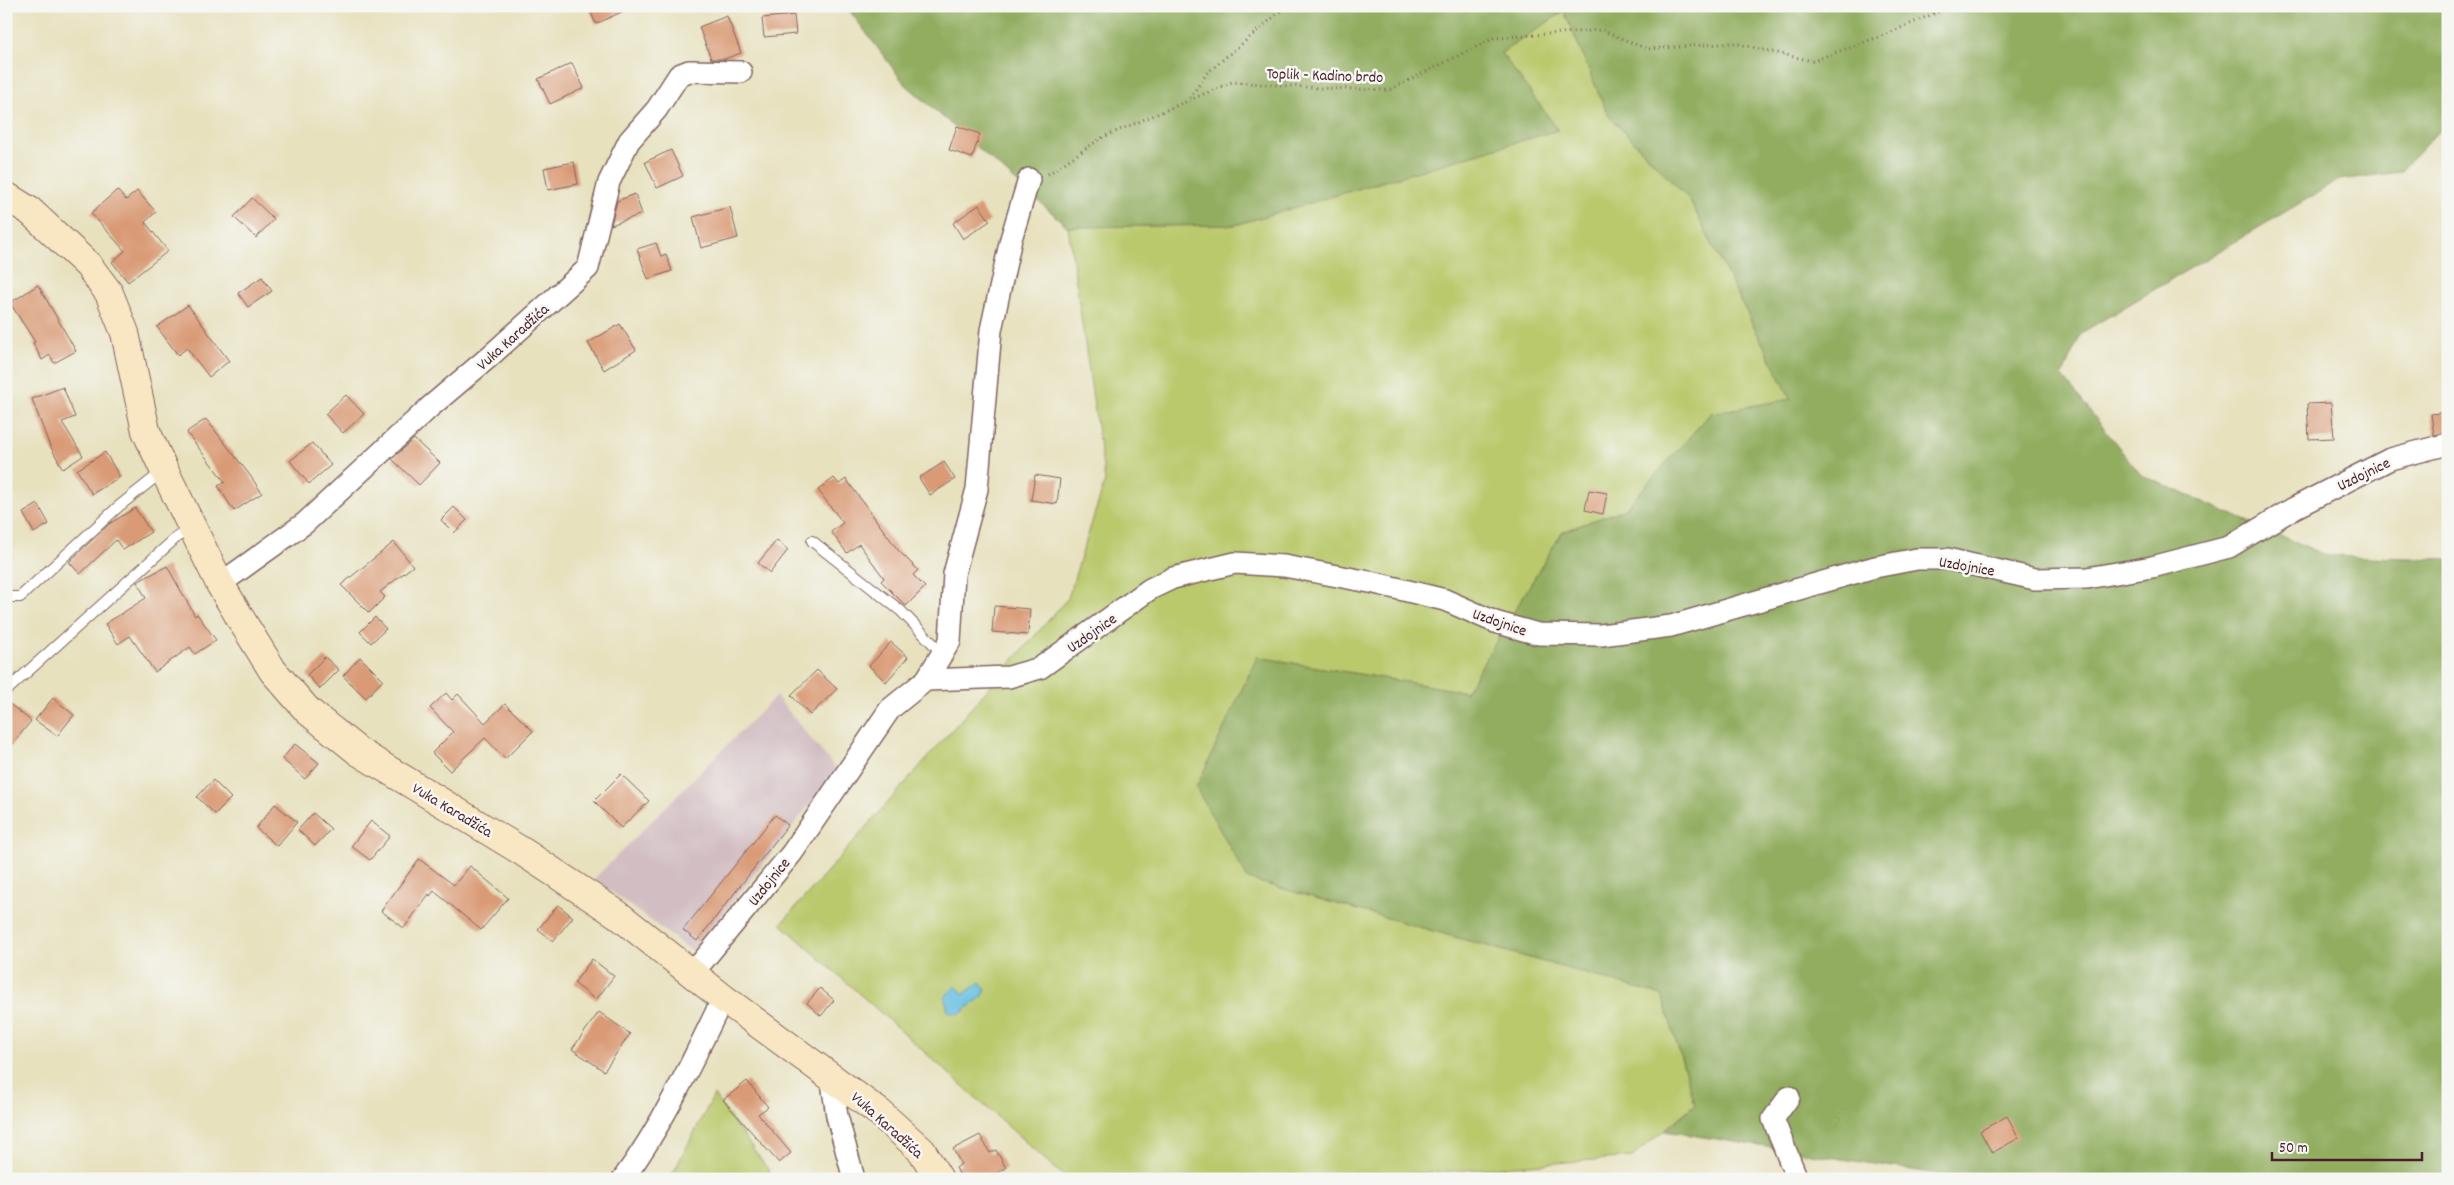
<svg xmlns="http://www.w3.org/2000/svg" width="2454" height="1185" font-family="Dekko,sans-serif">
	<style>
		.industrial { fill: #d2bec2 }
		.green { fill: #b9c96c; stroke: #82744c }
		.forest { fill: #92ad60; stroke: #6e6646 }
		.water { fill: #61bcdf; stroke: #566e85 }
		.building { fill: #d99a75 }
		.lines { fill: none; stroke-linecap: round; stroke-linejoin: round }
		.lane-casing { stroke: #81635e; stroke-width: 12 }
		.street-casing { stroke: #81635e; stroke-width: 24 }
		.secondary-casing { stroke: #81635e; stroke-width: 30 }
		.path { stroke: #81635e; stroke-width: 3; stroke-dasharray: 1 4; stroke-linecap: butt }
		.lane { stroke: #fff; stroke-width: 10 }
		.street { stroke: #fff; stroke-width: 21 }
		.secondary { stroke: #f9e7c3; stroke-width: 28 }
		.labels { text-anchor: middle; stroke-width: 5; stroke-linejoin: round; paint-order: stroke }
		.street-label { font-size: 16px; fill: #4a1f2b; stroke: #f6f6f2 }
	</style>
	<rect width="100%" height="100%" fill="#f6f6f2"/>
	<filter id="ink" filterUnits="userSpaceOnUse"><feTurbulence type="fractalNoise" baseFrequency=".02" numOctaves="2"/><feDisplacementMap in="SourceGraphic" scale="10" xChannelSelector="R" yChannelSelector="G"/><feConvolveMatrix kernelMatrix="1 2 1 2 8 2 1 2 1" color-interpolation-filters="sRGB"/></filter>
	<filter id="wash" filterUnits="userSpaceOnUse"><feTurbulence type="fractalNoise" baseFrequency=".0096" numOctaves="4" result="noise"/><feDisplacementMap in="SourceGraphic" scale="20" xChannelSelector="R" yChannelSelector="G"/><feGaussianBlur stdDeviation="1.12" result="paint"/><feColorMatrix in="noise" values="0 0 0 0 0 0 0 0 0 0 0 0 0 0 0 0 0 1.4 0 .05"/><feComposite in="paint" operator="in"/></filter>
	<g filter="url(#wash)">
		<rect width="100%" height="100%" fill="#e7e1be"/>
		<!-- industrial -->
		<polygon class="industrial" points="776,696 837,770 693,952 594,879"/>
		<!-- green -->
		<g class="green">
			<polygon points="1564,11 1608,115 1689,199 1791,399 1711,413 1625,509 1562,532 1466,692 1257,657 1248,879 1662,995 1695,1104 1632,1157 1351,1179 1067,1179 781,924 1068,598 1105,481 1068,227 1235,225 1558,130 1501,53"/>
			<polygon points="714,1095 775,1179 670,1179"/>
		</g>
		<!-- forest -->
		<polygon class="forest" points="846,6 2448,6 2448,121 2400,172 2339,180 2081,333 2062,376 2141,475 2328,556 2448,559 2448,1176 2421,1179 1969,1179 1665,1131 1695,1104 1662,995 1248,879 1196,788 1257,657 1466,692 1562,532 1625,509 1711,413 1791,399 1689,199 1608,115 1564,11 1501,53 1558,130 1235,225 1068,227 904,83"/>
		<!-- water -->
		<polygon class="water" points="980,982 986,989 983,996 960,1014 948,1012 945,997 955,986 964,994"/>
		<g id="blocks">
			<!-- building -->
			<g class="building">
				<polygon points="588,6 634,6 596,24"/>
				<polygon points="794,15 796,34 764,37 762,18"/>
				<polygon points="727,16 741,53 724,59 711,59 699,27"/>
				<polygon points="572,63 584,88 550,104 538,79"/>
				<polygon points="957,126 980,134 972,158 949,150"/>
				<polygon points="671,150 683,176 657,188 645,162"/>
				<polygon points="574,162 578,184 548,190 544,168"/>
				<polygon points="117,190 126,200 137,191 156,212 145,222 168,251 128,282 112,262 125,251 91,213"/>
				<polygon points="635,194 642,214 611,225 617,201"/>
				<polygon points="252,198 274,219 256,238 234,217"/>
				<polygon points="979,205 990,221 963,239 953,223"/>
				<polygon points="730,207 738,238 701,248 693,217"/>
				<polygon points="656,243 661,256 666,254 672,271 648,279 637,249"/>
				<polygon points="262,277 272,291 248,307 238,293"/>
				<polygon points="38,285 76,351 54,363 50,355 42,360 33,343 35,342 10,303"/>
				<polygon points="188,305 229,361 209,377 187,348 178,355 157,327"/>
				<polygon points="620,324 636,350 604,370 588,343"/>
				<polygon points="63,387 75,417 62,422 83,456 63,469 49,444 32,399"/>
				<polygon points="346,395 364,414 343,433 325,414"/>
				<polygon points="2331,403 2334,438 2309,439 2307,404"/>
				<polygon points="2448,412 2448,432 2434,435 2431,414"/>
				<polygon points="206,419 249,474 262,493 234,511 218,486 225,482 187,433 188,431"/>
				<polygon points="414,439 440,463 419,485 392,459"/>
				<polygon points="312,443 331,465 309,484 290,461"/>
				<polygon points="105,452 120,477 92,494 77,470"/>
				<polygon points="944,462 955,479 930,495 919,478"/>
				<polygon points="1035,475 1060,479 1057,504 1031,500"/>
				<polygon points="834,478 839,484 846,479 898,550 918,570 913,575 925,587 906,606 881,581 884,578 859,544 847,553 831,532 843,523 818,490"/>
				<polygon points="1589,490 1607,493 1603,514 1585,510"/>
				<polygon points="38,504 49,524 34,533 23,513"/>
				<polygon points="454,507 467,520 454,533 441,520"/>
				<polygon points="135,508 151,532 123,550 116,540 80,574 69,562 109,524"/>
				<polygon points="777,540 788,550 770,573 758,563"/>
				<polygon points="394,542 413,566 380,592 385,597 369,613 341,585"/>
				<polygon points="167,566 195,616 197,614 216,640 195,654 190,647 155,672 130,636 118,644 105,624 146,598 137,582"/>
				<polygon points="994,606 1030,609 1028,635 992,632"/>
				<polygon points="375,617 386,629 371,643 360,632"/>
				<polygon points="891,642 908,657 886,682 869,666"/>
				<polygon points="325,657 339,670 320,689 307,675"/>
				<polygon points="360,657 383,680 366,698 343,676"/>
				<polygon points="817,670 837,689 810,715 791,695"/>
				<polygon points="446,693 452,700 458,694 485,723 505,704 533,731 505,759 485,738 450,771 432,753 453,732 430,708"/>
				<polygon points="53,698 74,715 57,736 35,720"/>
				<polygon points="6,701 31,721 6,752"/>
				<polygon points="295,744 319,763 305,779 282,759"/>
				<polygon points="621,774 649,801 621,828 594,801"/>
				<polygon points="213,780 231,798 215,814 197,797"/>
				<polygon points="275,804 297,822 277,846 256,828"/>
				<polygon points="313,813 331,829 315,846 298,830"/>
				<polygon points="775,815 788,825 697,941 683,930"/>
				<polygon points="371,821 390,836 370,860 351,846"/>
				<polygon points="419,859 454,885 470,866 508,898 481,930 434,891 430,896 429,894 404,928 381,911"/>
				<polygon points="558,905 573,917 553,941 538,929"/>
				<polygon points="592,959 614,976 596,1000 574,983"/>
				<polygon points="820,988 834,1000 821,1016 807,1003"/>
				<polygon points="599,1012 630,1034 604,1071 572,1049"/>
				<polygon points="747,1081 768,1107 758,1114 791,1153 779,1163 723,1100"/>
				<polygon points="2007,1116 2019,1138 1992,1153 1980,1131"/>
				<polygon points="980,1135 990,1153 996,1150 1006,1168 987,1179 962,1179 956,1168 961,1164 953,1149"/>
			</g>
		</g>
	</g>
	<g filter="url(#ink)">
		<use href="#blocks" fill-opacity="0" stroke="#81635e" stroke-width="1"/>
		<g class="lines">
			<!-- lane casing -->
			<g class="lane-casing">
				<g id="lane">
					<polyline points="812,541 901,611 943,654"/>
					<polyline points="6,597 20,597 118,507 163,471"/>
					<polyline points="6,691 177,537 192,527"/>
				</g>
			</g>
			<!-- street casing -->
			<g class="street-casing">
				<g id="street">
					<polyline points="220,584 305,523 430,407 489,357 588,268 609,182 629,141 657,109 679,75 689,71 741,72"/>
					<polyline points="926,680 950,641 954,574 977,489 991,330 1011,239 1029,179"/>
					<polyline points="692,974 792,853 890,709 926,680 1009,677 1040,668 1150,589 1173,578 1235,563 1284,566 1375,583 1445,600 1495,622 1538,634 1601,635 1671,626 1875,567 1917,559 1947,559 2035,579 2087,578 2152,567 2229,547 2294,508 2390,459 2448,444"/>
					<polyline points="831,1075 837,1116 854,1179"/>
					<polyline points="1789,1097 1773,1119 1797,1179"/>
					<path d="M623,1179C664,1123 693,1060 723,998"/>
				</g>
			</g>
			<!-- secondary casing -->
			<g class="secondary-casing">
				<polyline id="secondary" points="6,196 30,211 88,265 109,293 125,333 146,431 164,470 220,584 245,626 273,671 308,711 359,752 523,852 617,914 723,998 880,1113 922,1151 939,1179"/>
			</g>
			<!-- path -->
			<g class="path">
				<polyline points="1190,98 1207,73 1287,6"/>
				<polyline points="1048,174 1103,137 1232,82 1321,88 1389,90 1494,38 1601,30 1647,49 1734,43 1812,61 1884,35 1952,6"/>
			</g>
			<!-- lane -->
			<use href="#lane" class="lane"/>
			<!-- street -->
			<use href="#street" class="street"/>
			<!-- secondary -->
			<use href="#secondary" class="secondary"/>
		</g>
	</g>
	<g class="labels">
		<!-- street labels -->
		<g class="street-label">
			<text transform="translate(1325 74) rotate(2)" y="6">Toplik - Kadino brdo</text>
			<text transform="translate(512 336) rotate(-42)" y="6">Vuka Karadžića</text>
			<text transform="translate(2363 473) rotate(-26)" y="6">Uzdojnice</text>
			<text transform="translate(1967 565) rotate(10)" y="6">Uzdojnice</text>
			<text transform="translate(1500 621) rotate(19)" y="6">Uzdojnice</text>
			<text transform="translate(1091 632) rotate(-35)" y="6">Uzdojnice</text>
			<text transform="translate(453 809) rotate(31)" y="6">Vuka Karadžića</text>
			<text transform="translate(768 881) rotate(-51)" y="6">Uzdojnice</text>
			<text transform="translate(888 1124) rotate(42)" y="6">Vuka Karadžića</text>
		</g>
	</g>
	<!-- margin -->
	<rect width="2454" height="1185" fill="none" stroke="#f6f6f2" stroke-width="25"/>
	<!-- scale -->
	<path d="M2272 1152v8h150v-8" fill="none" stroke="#4a1f2b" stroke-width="2.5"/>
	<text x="2279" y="1152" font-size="15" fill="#4a1f2b" stroke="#f6f6f2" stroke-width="4" paint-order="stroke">50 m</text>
</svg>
